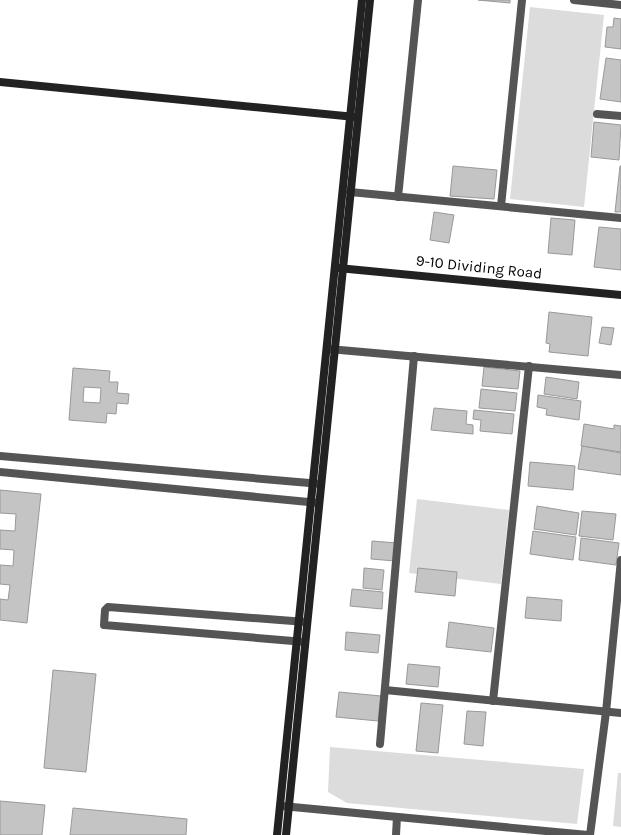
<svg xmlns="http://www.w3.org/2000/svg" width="621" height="835" font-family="Karla,sans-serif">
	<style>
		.green { fill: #dcdcdc }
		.building { fill: #c4c4c4; stroke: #999; fill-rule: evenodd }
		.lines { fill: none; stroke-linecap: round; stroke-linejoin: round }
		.street { stroke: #555; stroke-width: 8 }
		.secondary { stroke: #222; stroke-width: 8 }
		.labels { text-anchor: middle; stroke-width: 3; stroke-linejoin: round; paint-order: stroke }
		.street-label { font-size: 15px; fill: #000; stroke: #fff }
	</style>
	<rect width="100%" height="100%" fill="#fff"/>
	<!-- green -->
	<g class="green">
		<polygon points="530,7 604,15 584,207 510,199"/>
		<polygon points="417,499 509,510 501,584 409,573"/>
		<polygon points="330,747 584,769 577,824 347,803 328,792"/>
		<polygon points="618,773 621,773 621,827 613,826"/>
	</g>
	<!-- building -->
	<g class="building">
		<polygon points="478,0 510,0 510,3"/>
		<polygon points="614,18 621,19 621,49 605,47 607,27 613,27"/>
		<polygon points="606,58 621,60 621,102 600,99"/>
		<polygon points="594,122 621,125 619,160 591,157"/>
		<polygon points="453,166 497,170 494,199 450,196"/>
		<polygon points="620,166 621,166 621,212 615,212"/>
		<polygon points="434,212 454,215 449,243 430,240"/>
		<polygon points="551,218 575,220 572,255 548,253"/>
		<polygon points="599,227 621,229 621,270 594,267"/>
		<polygon points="549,312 592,317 588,356 549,352 550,344 546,343"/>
		<polygon points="602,327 614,328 611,345 599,343"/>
		<polygon points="484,367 520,371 518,389 482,386"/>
		<path d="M73,368L110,371L109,382H118L117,393L129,394L128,404L117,403L116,414L107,413L106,423L69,420ZM84,387L101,388L100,403L83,402Z"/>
		<polygon points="546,377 579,382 577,399 544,394"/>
		<polygon points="481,389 517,393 515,411 479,408"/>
		<polygon points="538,395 581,401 579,420 546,415 547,409 537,407"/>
		<polygon points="434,408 467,411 466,424 473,425 473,434 431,430"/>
		<polygon points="474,410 514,414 512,434 480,431 481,420 473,419"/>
		<polygon points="584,424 614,429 614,425 621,426 621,452 581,446"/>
		<polygon points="582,446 621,453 621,475 578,469"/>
		<polygon points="530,462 575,466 573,490 528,486"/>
		<polygon points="0,490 41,494 27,623 0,620 0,599 8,600 10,585 0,584 0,565 13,566 14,550 0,549 0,530 15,531 16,514 0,513"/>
		<polygon points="537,506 579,513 576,535 534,529"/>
		<polygon points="582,511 616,514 613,540 579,536"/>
		<polygon points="533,531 576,537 573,560 530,554"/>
		<polygon points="581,538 619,543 616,565 579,560"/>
		<polygon points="372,541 397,543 395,561 371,559"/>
		<polygon points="364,568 384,570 382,590 363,588"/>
		<polygon points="418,568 457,572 455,596 415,592"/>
		<polygon points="352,589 383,592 382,609 350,606"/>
		<polygon points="527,597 562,600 561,621 525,618"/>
		<polygon points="449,622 494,628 491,652 446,647"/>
		<polygon points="346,632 380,635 378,653 345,650"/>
		<polygon points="408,664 440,667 438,687 406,684"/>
		<polygon points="53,670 96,674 86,772 44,768"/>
		<polygon points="339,692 381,696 378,721 336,717"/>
		<polygon points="421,703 443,705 438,753 416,751"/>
		<polygon points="467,711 486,712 483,746 464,744"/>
		<polygon points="0,801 45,805 42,835 0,835"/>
		<polygon points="73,808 187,819 186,835 70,835"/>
	</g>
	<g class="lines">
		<!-- street -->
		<g class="street">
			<polyline points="574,0 621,5"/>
			<polyline points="597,114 621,116"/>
			<polyline points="350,192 621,218"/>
			<polyline points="398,197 418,0"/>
			<polyline points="501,206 522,0"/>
			<polyline points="329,349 621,375"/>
			<polyline points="0,456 321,484"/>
			<polyline points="0,472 319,503"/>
			<polyline points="305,642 104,625 105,610 108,607 306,622"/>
			<polyline points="385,690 621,713"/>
			<polyline points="493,701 529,366"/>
			<polyline points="380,744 414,356"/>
			<polyline points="282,806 588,835"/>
			<polyline points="396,835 397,817"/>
			<polyline points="590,835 606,712 621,560"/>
		</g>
		<!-- secondary -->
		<g class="secondary">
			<polyline points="0,82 355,117"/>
			<polyline points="338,268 621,295"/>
			<polyline points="277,835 362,0"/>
			<polyline points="286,835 370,0"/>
		</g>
	</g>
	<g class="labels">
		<!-- street labels -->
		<g class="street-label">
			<text transform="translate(479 267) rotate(6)" y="5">9-10 Dividing Road</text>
		</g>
	</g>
</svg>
